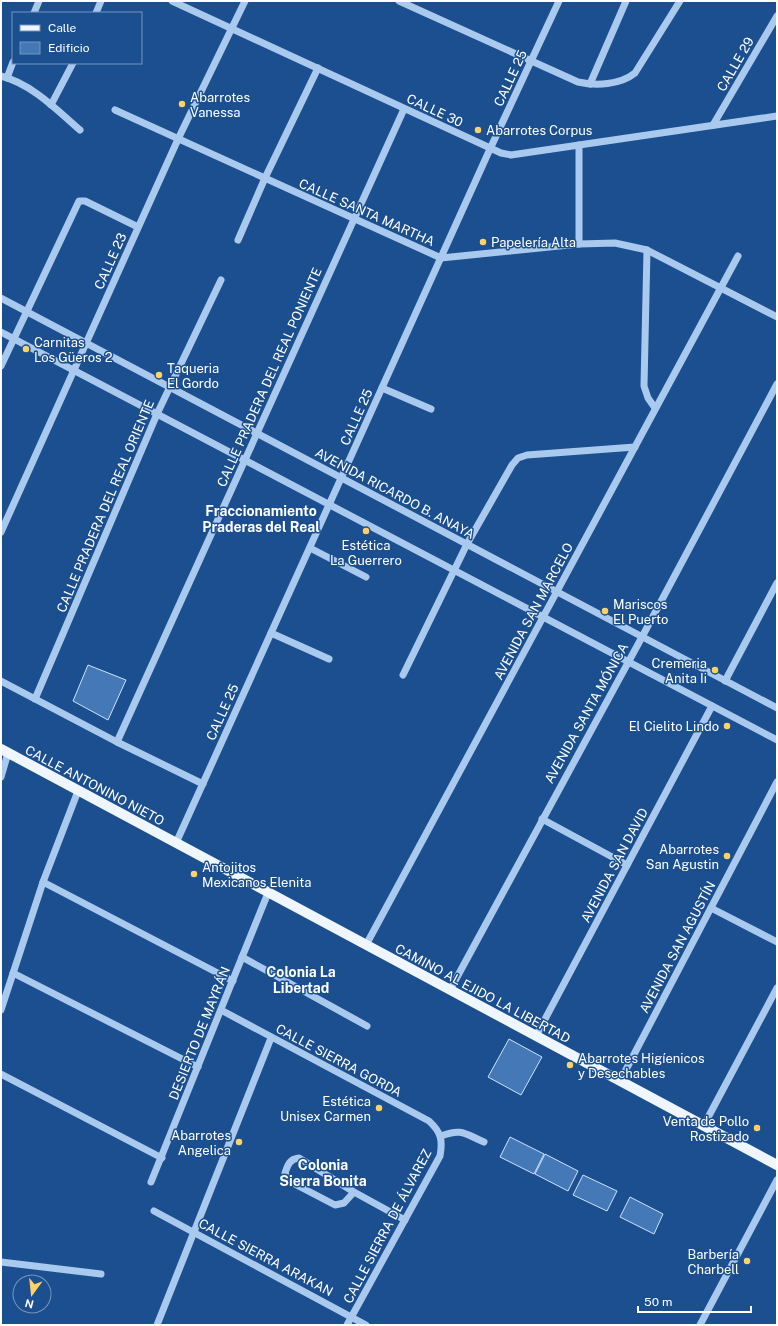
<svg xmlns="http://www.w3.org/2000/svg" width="778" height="1326" font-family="'Public Sans',sans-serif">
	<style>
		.building { fill: #4478b7; stroke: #cfe3fa }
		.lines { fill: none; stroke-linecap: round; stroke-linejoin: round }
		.minor { stroke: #a9c9ee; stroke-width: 7 }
		.major { stroke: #f0f6ff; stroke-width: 10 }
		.poi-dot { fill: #ffd166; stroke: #1b4f8f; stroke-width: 1.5 }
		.labels { text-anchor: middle; stroke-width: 3; stroke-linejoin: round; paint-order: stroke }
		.street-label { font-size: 13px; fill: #fff; stroke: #1b4f8f }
		.poi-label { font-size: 13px; fill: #fff; stroke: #1b4f8f; text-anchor: start }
		.neighbourhood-label { font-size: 14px; font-weight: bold; fill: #fff; stroke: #1b4f8f }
	</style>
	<rect width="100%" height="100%" fill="#1b4f8f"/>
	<!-- building -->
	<g class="building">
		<polygon points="88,665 126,680 108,720 73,701"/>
		<polygon points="509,1039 542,1057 521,1095 488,1077"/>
		<polygon points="510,1137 544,1154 534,1174 500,1157"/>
		<polygon points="545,1154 578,1171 568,1191 535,1174"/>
		<polygon points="583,1175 617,1191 607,1211 573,1195"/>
		<polygon points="630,1197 663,1214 654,1234 620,1217"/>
	</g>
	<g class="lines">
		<!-- minor -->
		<g class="minor">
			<polyline points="172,1 501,153 511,155 777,116"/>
			<path d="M399,1L578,82C596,86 620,85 635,73L680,1"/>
			<polyline points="34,13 39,1"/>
			<polyline points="96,13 101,1"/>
			<path d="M1,76C32,84 57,110 80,130"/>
			<polyline points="7,78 13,62"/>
			<polyline points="590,84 626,1"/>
			<polyline points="51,105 73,63"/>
			<polyline points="115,110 441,258 579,244 615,243 647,250 777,317"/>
			<polyline points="713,125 777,16"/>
			<polyline points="579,145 579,244"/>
			<polyline points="238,240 265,178 318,68"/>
			<polyline points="647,250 644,386 648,398 655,408"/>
			<polyline points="1,298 777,708"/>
			<polyline points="1,332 777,740"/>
			<polyline points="1,366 79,201 85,201 138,227"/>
			<polyline points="382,388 431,409"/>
			<polyline points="1,532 179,137 245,1"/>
			<polyline points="310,548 366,577"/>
			<polyline points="271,633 329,659"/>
			<polyline points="403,675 467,544 512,465 518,458 527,455 635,447"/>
			<polyline points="1,681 117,742 203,784"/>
			<polyline points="725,681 777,583"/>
			<polyline points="35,699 157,414 221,280"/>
			<polyline points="117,742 404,109"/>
			<polyline points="1,777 8,753"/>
			<polyline points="542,819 627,865"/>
			<polyline points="176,843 490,149 559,1"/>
			<polyline points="43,882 233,981"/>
			<polyline points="711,908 777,942"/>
			<polyline points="366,945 738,256"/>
			<polyline points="242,957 367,1026"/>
			<polyline points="13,973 198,1067"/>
			<polyline points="450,990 642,637 777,384"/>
			<polyline points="1,1010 43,882 78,791"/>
			<path d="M221,1010L429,1121C441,1132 443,1140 440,1156L347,1325"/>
			<polyline points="536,1036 712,706"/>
			<polyline points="1,1074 162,1158"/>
			<polyline points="620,1081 777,782"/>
			<polyline points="704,1125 777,988"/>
			<path d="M441,1136C462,1128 465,1134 484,1142"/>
			<polyline points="151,1182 268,893"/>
			<path d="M354,1192L344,1203L335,1205L289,1181L285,1173C288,1164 290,1159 299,1158L354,1192L405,1220"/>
			<polyline points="154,1211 366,1325"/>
			<polyline points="1,1262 101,1274"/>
			<polyline points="157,1325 271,1038"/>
			<polyline points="700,1325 777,1180"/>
		</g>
		<!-- major -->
		<polyline class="major" points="1,749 777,1165"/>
	</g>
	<!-- markers -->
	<g class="poi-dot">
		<circle cx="182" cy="104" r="4"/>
		<circle cx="478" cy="130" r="4"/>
		<circle cx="483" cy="242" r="4"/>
		<circle cx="26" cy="349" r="4"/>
		<circle cx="159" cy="375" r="4"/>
		<circle cx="366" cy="531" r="4"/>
		<circle cx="605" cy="611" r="4"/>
		<circle cx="715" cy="670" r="4"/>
		<circle cx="727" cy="726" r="4"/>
		<circle cx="727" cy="856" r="4"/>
		<circle cx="194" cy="874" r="4"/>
		<circle cx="570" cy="1065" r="4"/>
		<circle cx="379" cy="1108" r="4"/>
		<circle cx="757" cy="1128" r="4"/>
		<circle cx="239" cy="1142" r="4"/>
		<circle cx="747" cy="1261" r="4"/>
	</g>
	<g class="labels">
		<!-- street labels -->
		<g class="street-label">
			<text transform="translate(735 64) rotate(-60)" y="5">CALLE 29</text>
			<text transform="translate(510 78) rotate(-65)" y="5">CALLE 25</text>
			<text transform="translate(435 110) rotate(25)" y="5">CALLE 30</text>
			<text transform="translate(367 212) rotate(24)" y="5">CALLE SANTA MARTHA</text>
			<text transform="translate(110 261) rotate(-66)" y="5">CALLE 23</text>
			<text transform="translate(269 377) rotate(-66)" y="5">CALLE PRADERA DEL REAL PONIENTE</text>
			<text transform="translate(356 417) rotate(-66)" y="5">CALLE 25</text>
			<text transform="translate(395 493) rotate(28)" y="5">AVENIDA RICARDO B. ANAYA</text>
			<text transform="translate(105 506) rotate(-67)" y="5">CALLE PRADERA DEL REAL ORIENTE</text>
			<text transform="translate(533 611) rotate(-62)" y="5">AVENIDA SAN MARCELO</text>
			<text transform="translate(222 712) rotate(-66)" y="5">CALLE 25</text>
			<text transform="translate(586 713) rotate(-61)" y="5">AVENIDA SANTA MÓNICA</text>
			<text transform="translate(95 785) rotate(28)" y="5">CALLE ANTONINO NIETO</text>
			<text transform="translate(614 865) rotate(-62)" y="5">AVENIDA SAN DAVID</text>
			<text transform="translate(677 947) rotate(-62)" y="5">AVENIDA SAN AGUSTÍN</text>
			<text transform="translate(483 993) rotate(28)" y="5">CAMINO AL EJIDO LA LIBERTAD</text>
			<text transform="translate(199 1033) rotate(-68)" y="5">DESIERTO DE MAYRÁN</text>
			<text transform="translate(339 1060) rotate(28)" y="5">CALLE SIERRA GORDA</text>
			<text transform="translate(387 1226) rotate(-62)" y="5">CALLE SIERRA DE ÁLVAREZ</text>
			<text transform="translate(266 1257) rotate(28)" y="5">CALLE SIERRA ARAKAN</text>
		</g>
		<!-- poi labels -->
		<g class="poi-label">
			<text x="190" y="102">Abarrotes<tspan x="190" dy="15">Vanessa</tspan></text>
			<text x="486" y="135">Abarrotes Corpus</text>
			<text x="491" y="247">Papelería Alta</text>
			<text x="34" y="347">Carnitas<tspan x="34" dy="15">Los Güeros 2</tspan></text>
			<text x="167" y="373">Taqueria<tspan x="167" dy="15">El Gordo</tspan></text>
			<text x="366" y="550" text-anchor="middle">Estética<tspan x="366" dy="15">La Guerrero</tspan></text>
			<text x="613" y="609">Mariscos<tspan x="613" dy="15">El Puerto</tspan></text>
			<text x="707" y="668" text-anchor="end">Cremeria<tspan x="707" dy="15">Anita Ii</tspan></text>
			<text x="719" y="731" text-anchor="end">El Cielito Lindo</text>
			<text x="719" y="854" text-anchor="end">Abarrotes<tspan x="719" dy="15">San Agustin</tspan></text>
			<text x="202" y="872">Antojitos<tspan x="202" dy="15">Mexicanos Elenita</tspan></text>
			<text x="578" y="1063">Abarrotes Higíenicos<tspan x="578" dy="15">y Desechables</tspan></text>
			<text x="371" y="1106" text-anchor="end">Estética<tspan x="371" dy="15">Unisex Carmen</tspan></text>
			<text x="749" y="1126" text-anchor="end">Venta de Pollo<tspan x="749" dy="15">Rostizado</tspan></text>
			<text x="231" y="1140" text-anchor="end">Abarrotes<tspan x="231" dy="15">Angelica</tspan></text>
			<text x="739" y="1259" text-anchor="end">Barbería<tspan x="739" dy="15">Charbell</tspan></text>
		</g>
		<!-- neighbourhood labels -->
		<g class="neighbourhood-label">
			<text x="261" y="516">Fraccionamiento<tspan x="261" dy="16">Praderas del Real</tspan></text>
			<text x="301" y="977">Colonia La<tspan x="301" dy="16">Libertad</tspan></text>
			<text x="323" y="1170">Colonia<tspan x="323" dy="16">Sierra Bonita</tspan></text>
		</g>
	</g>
	<!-- border -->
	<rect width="778" height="1326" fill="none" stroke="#ffffff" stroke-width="4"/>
	<!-- legend -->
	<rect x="12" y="12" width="130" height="52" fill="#1b4f8f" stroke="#7695bc"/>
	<rect x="20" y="25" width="20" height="6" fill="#f0f6ff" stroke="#7695bc"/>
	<text x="48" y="32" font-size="12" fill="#ffffff">Calle</text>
	<rect x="20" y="42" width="20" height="12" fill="#4478b7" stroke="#7695bc"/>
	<text x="48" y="52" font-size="12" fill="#ffffff">Edificio</text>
	<!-- north arrow -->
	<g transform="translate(32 1294) rotate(195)"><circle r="19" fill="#1b4f8f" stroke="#7695bc"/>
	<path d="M0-3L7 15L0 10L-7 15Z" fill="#ffd166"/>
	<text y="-6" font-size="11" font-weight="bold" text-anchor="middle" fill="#ffffff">N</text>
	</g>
	<!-- scale -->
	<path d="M638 1306v6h113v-6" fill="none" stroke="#ffffff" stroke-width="2"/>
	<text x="644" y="1306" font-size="12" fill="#ffffff" stroke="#1b4f8f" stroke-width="3" paint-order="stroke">50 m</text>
</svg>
